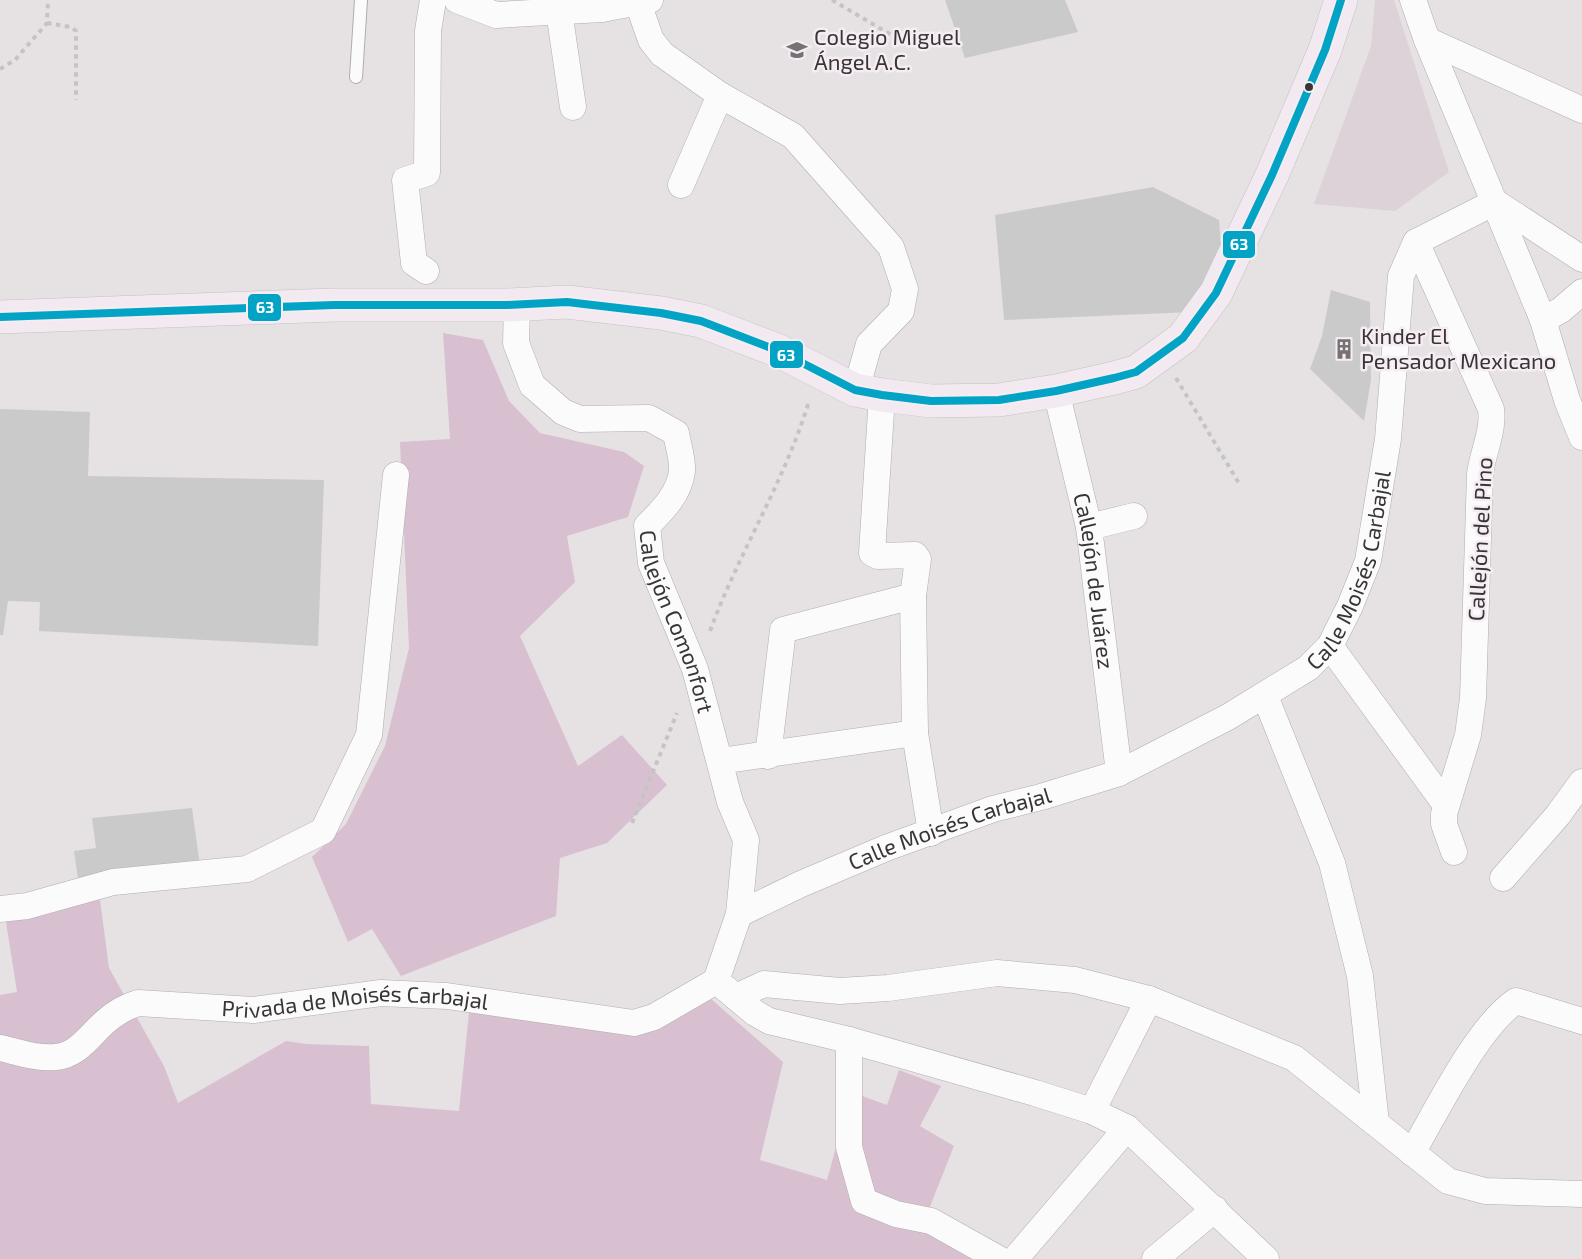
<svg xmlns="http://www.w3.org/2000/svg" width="1582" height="1259" font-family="'Exo 2',sans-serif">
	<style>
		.built { fill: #dcd2d8 }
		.forest { fill: #d8c0d0 }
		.building { fill: #cbcaca }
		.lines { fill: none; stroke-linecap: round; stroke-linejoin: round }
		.lane-casing { stroke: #b0adae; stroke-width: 14 }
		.street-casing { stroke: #b0adae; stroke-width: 27 }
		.primary-casing { stroke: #c3c1c2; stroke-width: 34 }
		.path { stroke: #c5c4c5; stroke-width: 4; stroke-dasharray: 4.5 4.5; stroke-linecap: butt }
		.lane { stroke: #fbfbfb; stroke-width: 12 }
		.street { stroke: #fbfbfb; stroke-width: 26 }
		.primary { stroke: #f2eaf0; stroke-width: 33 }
		.bus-1-casing { stroke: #f6edf3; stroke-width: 12 }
		.bus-1 { stroke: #03a3c6; stroke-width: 8 }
		.bus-dot { fill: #383437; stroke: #f6edf3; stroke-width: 2 }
		.labels { text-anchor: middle; stroke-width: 5; stroke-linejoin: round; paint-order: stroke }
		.poi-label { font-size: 22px; fill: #383437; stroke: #f6edf3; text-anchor: start }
		.street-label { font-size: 22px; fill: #383437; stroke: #f6edf3 }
		.line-badge { stroke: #f6edf3; stroke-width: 2 }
		.badge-label { font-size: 16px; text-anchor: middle; font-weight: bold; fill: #fff }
	</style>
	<rect width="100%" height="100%" fill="#e6e2e4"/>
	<!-- built -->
	<polygon class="built" points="1375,0 1394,0 1449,172 1395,211 1314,204 1371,46"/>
	<!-- forest -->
	<g class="forest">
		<polygon points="443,333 483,340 509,401 540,433 624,452 644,466 628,517 567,536 575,582 520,636 578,766 622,735 667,785 607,843 560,858 556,916 401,976 372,929 348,942 312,857 346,824 385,746 409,648 400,442 450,439"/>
		<polygon points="100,900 109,968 164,1066 178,1103 286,1041 306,1044 369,1046 371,1104 459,1111 470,1003 645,1033 702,991 783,1062 760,1160 827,1180 851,1092 887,1105 899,1070 941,1086 920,1126 954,1146 929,1209 999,1259 0,1259 0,995 17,992 5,916"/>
	</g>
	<!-- building -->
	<g class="building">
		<polygon points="945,0 1065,0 1078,32 965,58"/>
		<polygon points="1153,187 1219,220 1222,261 1192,312 1004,320 995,215"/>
		<polygon points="1331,290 1370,302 1371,380 1364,421 1310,369 1322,336"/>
		<polygon points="0,409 90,412 88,476 324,480 318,646 39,631 40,602 8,601 3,635 0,635"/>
		<polygon points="192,808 200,866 78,878 74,851 96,848 92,818"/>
	</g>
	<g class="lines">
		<!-- lane casing -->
		<g class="lane-casing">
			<polyline id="lane" points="356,77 361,0"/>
		</g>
		<!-- street casing -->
		<g class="street-casing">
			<g id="street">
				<polyline points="457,0 496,15 602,9 650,0"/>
				<polyline points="1413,0 1427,40 1543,320 1567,400 1582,437"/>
				<polyline points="638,3 651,40 662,54 720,95 793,136 891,247 905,289 901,311 869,344 860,376"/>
				<polyline points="559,11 573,107"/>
				<polyline points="1427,40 1582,110"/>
				<polyline points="681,185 720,95"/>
				<path d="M1416,242L1491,409C1494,431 1483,451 1480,474L1473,698L1468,735L1444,814V824L1454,852"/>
				<polyline points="426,271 414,263 405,180 427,173 428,31 433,0"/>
				<path id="s1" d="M517,305L516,343L532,385L563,412L580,419L649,418L676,433C678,445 683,460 682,471C680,493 662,511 647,526L651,563L695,669L730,802L746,840L739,914L716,981"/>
				<polyline points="1543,320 1561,310 1582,292"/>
				<path id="s2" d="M1056,391L1089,527L1119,773"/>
				<polyline points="882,395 872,553 878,556 915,555 918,559 913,596 915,733 931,833"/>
				<polyline points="1089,527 1134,516"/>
				<polyline points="1330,646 1446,805"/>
				<polyline points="1265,696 1332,863 1360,976 1376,1123"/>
				<polyline points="768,756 783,630 913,596"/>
				<polyline points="720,761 915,733"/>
				<polyline points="1503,878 1558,815 1582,782"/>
				<polyline points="0,909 27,906 113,882 247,869 323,831 369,735 396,475"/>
				<path id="s3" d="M739,914L801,884L886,848L993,809L1041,797L1119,773L1228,717L1308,668L1330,646L1350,606L1368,561L1388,439L1401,276L1416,242L1495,202L1582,259"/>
				<polyline points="725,988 755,1013 769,1021 849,1040 1035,1093 1092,1111 1127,1128 1266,1259"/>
				<polyline points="736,997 764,984 840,991 888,988 997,973 1075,980 1149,999 1294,1058 1448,1181 1485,1191 1582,1194"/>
				<polyline points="849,1040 849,1147 864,1201 896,1214 931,1221 999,1259"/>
				<path id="s4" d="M0,1048C18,1052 37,1059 56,1057C78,1055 90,1035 105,1022C115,1013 125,1007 138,1003L253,1010L381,993L447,996L634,1023L654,1017L716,981"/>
				<polyline points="1092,1111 1149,999"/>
				<path d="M1412,1153C1436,1112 1478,1026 1516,1001L1582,1021"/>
				<polyline points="1015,1259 1127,1128"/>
				<polyline points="1155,1259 1215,1209"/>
			</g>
		</g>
		<!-- primary casing -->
		<g class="primary-casing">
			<polyline id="primary" points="0,317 334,305 507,305 567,302 661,313 701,321 779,351 855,390 882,395 931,401 999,400 1056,391 1114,378 1136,372 1183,338 1216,293 1272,175 1325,50 1341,0"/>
		</g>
		<!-- path -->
		<g class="path">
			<polyline points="832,0 905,43"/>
			<polyline points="47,23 71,27 76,31 76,100"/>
			<polyline points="0,69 15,60 47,23 48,0"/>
			<polyline points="1176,378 1240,485"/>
			<path d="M710,631C739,552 785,481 809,401"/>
			<polyline points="632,823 677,713"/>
		</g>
		<!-- lane -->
		<use href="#lane" class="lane"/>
		<!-- street -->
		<use href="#street" class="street"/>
		<!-- primary -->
		<use href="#primary" class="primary"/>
		<!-- bus-1 casing -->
		<g class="bus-1-casing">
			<polyline id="bus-1" points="0,317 334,305 507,305 567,302 661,313 701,321 779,351 855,390 882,395 931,401 999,400 1056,391 1114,378 1136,372 1183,338 1216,293 1272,175 1325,50 1341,0"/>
		</g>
		<!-- bus-1 -->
		<use href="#bus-1" class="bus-1"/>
	</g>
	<!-- icons -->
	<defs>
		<g id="school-bare" transform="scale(1.62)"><path d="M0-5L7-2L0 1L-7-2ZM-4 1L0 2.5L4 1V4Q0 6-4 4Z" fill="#757174" stroke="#f6edf3" stroke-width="2.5" paint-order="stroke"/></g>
		<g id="building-bare" transform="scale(1.62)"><path d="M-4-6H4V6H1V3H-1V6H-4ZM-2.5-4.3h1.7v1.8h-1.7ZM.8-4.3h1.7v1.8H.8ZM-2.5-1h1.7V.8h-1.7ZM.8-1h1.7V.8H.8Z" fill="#757174" stroke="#f6edf3" stroke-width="2.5" paint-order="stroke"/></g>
	</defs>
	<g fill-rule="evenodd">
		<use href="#school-bare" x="797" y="50"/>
		<use href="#building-bare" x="1344" y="349"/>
	</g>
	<!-- markers -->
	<circle class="bus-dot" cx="1309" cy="87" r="5"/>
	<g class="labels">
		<!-- poi labels -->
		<g class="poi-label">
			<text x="814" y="45">Colegio Miguel<tspan x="814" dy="25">Ángel A.C.</tspan></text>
			<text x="1361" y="344">Kinder El<tspan x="1361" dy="25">Pensador Mexicano</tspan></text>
		</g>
		<!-- street labels -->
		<g class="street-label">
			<text transform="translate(1480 539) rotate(-87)" y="8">Callejón del Pino</text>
			<text dy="8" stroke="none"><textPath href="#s3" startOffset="732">Calle Moisés Carbajal</textPath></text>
			<text dy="8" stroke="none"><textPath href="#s2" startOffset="194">Callejón de Juárez</textPath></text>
			<text dy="8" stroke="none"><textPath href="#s1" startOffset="448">Callejón Comonfort</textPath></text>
			<text dy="8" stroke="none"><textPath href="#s3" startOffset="228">Calle Moisés Carbajal</textPath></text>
			<text dy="8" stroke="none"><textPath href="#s4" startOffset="375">Privada de Moisés Carbajal</textPath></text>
		</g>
	</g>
	<g class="line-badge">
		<rect x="1222" y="230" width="34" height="29" rx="6" fill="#03a3c6"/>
		<rect x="247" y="293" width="35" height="29" rx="6" fill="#03a3c6"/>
		<rect x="769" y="340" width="35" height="29" rx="6" fill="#03a3c6"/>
	</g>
	<g class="badge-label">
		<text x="1239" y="250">63</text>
		<text x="265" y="313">63</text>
		<text x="786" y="361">63</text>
	</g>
</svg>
